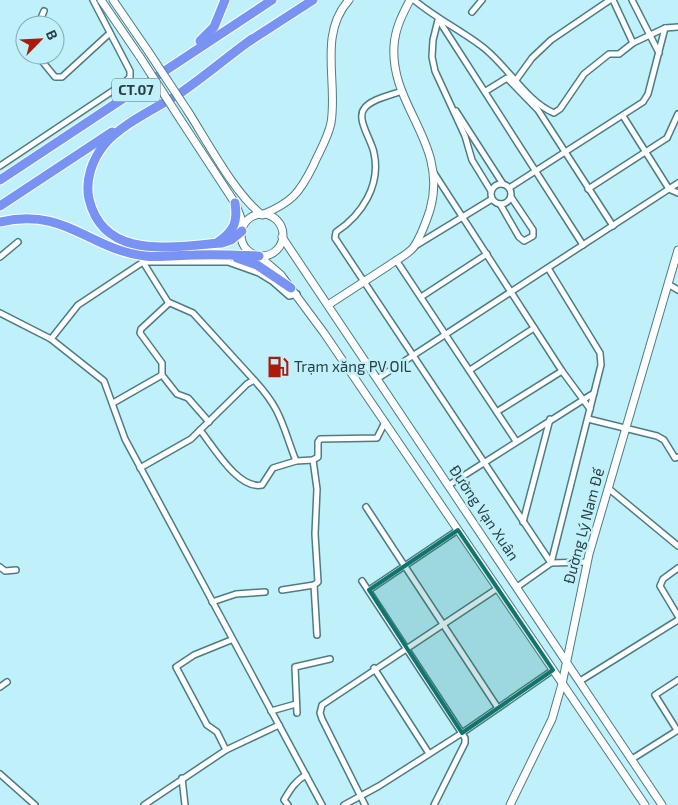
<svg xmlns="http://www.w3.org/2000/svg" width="678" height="805" font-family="'Exo 2',sans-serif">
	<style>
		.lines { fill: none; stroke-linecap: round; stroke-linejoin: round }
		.street-casing { stroke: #4e7c84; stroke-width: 8 }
		.secondary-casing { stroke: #4e7c84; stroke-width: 9 }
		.highway-casing { stroke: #fff; stroke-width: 11 }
		.street { stroke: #fff; stroke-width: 5 }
		.secondary { stroke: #fff; stroke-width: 7 }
		.highway { stroke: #7893f4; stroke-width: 9 }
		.secondary-bridge-casing { stroke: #4e7c84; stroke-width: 9; stroke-linecap: butt }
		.secondary-bridge { stroke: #fff; stroke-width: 7 }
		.marked { fill: #0f766e; fill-opacity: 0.2; stroke: #0f766e; stroke-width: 4; stroke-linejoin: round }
		.labels { text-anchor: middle; stroke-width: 5; stroke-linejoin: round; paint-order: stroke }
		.shield { fill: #c0f1fb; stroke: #577479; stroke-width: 1 }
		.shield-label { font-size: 14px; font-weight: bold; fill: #2a3e41 }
		.poi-label { font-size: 15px; fill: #2a3e41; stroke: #c0f1fb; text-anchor: start }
		.street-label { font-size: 15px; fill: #2a3e41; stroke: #c0f1fb }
	</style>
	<rect width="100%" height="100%" fill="#c0f1fb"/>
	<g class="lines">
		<!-- street casing -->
		<g class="street-casing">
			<g id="street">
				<path d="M414,0C436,18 458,29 480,45C506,63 525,101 554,113L560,109L584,74L609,54H619L633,43L613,0"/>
				<polyline points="632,0 659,53"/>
				<polyline points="472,12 482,0"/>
				<polyline points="438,20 433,40 432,57 435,71 465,136 472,160 491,191"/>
				<polyline points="440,22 583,245"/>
				<polyline points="38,25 44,11"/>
				<polyline points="633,43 665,28 678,27"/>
				<polyline points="37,55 55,77 62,77 110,33"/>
				<polyline points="516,80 532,58 551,40 610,0"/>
				<path d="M402,91C392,95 370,99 364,109C356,119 372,141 374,153C381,185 362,215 336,232L335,238L551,563L587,562"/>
				<polyline points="486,91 507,78 538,110 613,226"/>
				<polyline points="456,111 503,184"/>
				<polyline points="623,116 669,189 678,193"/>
				<polyline points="0,166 123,84 130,77 130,71 93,0"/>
				<polyline points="434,173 562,371 590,409"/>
				<circle cx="501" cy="194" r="10"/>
				<polyline points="509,188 643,102 648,94 665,28"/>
				<polyline points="588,189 667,138 678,114"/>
				<polyline points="500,204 519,237 524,241 533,236 533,230 511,197"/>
				<polyline points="415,246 492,199"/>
				<polyline points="0,257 18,242"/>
				<polyline points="396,260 516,441"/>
				<polyline points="143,262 168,302 193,313 254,380"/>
				<polyline points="668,284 678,290"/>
				<polyline points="297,294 289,296 272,281 259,273 228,262 143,262 78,305 51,339 104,381 125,439 322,805"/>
				<polyline points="421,297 487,254"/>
				<polyline points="169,303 141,329 140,333 162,363 162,375 177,394 188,398 209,422"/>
				<polyline points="0,313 51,339"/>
				<polyline points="470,370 534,328"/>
				<polyline points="377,379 678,183"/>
				<polyline points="113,403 162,375"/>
				<polyline points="498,411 562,371"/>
				<polyline points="588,419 657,436 664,440 675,458 678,457"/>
				<path d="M200,430C213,446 238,490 262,485L273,468L296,461"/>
				<polyline points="313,460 318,457 318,442 320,439 377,438 385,422"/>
				<path d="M140,468L191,439L247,384L254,380C282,410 282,425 296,461L313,460L317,489L315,534L318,582L314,585L282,590"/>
				<polyline points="449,485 594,393"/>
				<polyline points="608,488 678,546"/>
				<polyline points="366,507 498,708"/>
				<polyline points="523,522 550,419"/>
				<polyline points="0,567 5,571 16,570"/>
				<polyline points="678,568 663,579 660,586 678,616"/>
				<polyline points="362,581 465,738 465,743 434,805"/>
				<polyline points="314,585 317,635"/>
				<polyline points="517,587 551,563 601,365 600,353 548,268"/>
				<polyline points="369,590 458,530"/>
				<polyline points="212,602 236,594 265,592"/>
				<polyline points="374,668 428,752"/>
				<polyline points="580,681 678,620"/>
				<polyline points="0,687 7,682"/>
				<polyline points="271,711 296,704"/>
				<polyline points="297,713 295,667 330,659"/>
				<polyline points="677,730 655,695 678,680"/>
				<polyline points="226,750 217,732 207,725 176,667 194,655 231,640"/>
				<polyline points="632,759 678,730"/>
				<polyline points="0,774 35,805"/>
				<polyline points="182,778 185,805"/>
				<polyline points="144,805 226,750 279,725"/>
				<path d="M288,805L284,800C290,790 295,781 306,775"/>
				<polyline points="344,805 379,786 462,733 553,670"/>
				<polyline points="365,805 322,719 320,713 322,705 498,588"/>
			</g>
		</g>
		<!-- secondary casing -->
		<g class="secondary-casing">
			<g id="secondary">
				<polyline points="101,0 140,57"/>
				<polyline points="113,0 148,51"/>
				<path d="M189,113C208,143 235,194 262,215C292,202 299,194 313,166C319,152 328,138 331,123C338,82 318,34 349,0"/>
				<polyline points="180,119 235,203 241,218 242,228"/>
				<circle cx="262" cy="235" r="21"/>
				<polyline points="282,237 662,805"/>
				<polyline points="259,256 281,275 324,333 645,805"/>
				<path d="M328,305C348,292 368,279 388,266C396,260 407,255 413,248C421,237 426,222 430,210C449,143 390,107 394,46C395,29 402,15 410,0"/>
				<polyline points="510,805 552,719 562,684 589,554 678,250"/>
			</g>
		</g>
		<!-- highway casing -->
		<g class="highway-casing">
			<g id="highway">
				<polyline points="200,41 214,27 225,0"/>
				<polyline points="248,42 313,0"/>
				<polyline points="0,180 272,0"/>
				<polyline points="0,206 112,132"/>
				<path d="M0,222C66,207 88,249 145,256C160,258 178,255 194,255C216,254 237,255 259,256"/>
				<path d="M242,231L231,240L222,243C174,246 104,262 89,199C85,180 92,160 104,145C120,125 156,108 179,94C204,77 227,57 252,39"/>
				<path d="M218,242C234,231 238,222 235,203"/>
				<polyline points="237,258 257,265 291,288"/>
			</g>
		</g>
		<!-- street -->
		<use href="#street" class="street"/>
		<!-- secondary -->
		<use href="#secondary" class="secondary"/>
		<!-- highway -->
		<use href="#highway" class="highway"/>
		<!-- secondary-bridge casing -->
		<g class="secondary-bridge-casing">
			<g id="secondary-bridge">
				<polyline points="148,51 189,113"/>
				<polyline points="140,57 180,119"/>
			</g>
		</g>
		<!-- secondary-bridge -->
		<use href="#secondary-bridge" class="secondary-bridge"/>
	</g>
	<!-- marked area -->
	<path class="marked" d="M458,530L553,670L462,733L369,590Z"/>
	<!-- icons -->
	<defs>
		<g id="fuel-bare" transform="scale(1.725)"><path d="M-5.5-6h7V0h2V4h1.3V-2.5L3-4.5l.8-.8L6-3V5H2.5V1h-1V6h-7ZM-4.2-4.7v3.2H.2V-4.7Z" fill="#ab1b0b" stroke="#c0f1fb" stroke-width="2.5" paint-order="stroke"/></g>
	</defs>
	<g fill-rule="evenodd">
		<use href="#fuel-bare" x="278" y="367"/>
	</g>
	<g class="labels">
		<!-- shield labels -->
		<rect class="shield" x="112" y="78.5" width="48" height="23" rx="4"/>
		<g class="shield-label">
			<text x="136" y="95">CT.07</text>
		</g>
		<!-- poi labels -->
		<g class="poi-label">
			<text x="294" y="372">Trạm xăng PV OIL</text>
		</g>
		<!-- street labels -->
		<g class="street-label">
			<text transform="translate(484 513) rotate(56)" y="5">Đường Vạn Xuân</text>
			<text transform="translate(584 526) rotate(-75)" y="5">Đường Lý Nam Đế</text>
		</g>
	</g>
	<!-- north arrow -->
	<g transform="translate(40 40) rotate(66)"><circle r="24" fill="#c0f1fb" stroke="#84a9b1"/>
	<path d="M0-4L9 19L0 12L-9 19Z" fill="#ab1b0b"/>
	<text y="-8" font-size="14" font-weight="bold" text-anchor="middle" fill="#2a3e41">B</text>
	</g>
</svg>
